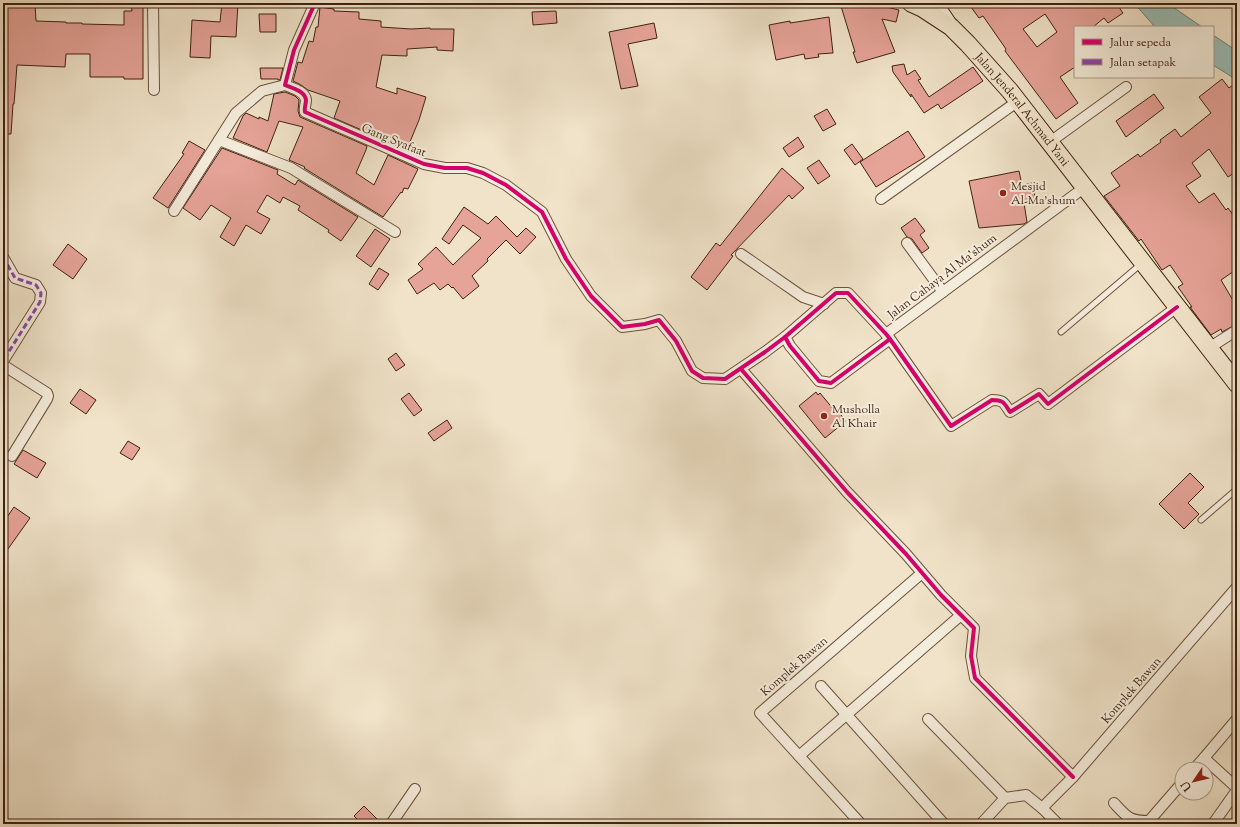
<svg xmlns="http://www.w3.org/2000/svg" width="1240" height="827" font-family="'Sorts Mill Goudy',serif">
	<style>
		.water { fill: #9abeb7; stroke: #767f75 }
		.building { fill: #e6a398; stroke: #402111; fill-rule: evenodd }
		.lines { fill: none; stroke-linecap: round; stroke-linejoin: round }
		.service-casing { stroke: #6c523f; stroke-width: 7 }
		.minor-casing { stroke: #6c523f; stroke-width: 12 }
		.secondary-casing { stroke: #402111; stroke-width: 17 }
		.primary-casing { stroke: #402111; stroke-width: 19 }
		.service { stroke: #f5eddc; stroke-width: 5 }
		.minor { stroke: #f5eddc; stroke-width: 10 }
		.secondary { stroke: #f5eddc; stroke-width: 15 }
		.primary { stroke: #f0e3c9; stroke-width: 17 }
		.quiet { stroke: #8e44ad; stroke-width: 3; stroke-dasharray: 6 3; stroke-linecap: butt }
		.cycleway-casing { stroke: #f5eddc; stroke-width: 6 }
		.cycleway { stroke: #d6006c; stroke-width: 4 }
		.poi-dot { fill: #8f2418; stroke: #f5eddc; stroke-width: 1.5 }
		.labels { text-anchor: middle; stroke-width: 4; stroke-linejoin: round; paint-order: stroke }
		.street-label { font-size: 12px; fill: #402111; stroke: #f5eddc }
		.poi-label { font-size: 12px; fill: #402111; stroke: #f5eddc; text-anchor: start }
	</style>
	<rect width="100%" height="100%" fill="#f0e3c9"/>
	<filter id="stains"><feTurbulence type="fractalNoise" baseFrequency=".005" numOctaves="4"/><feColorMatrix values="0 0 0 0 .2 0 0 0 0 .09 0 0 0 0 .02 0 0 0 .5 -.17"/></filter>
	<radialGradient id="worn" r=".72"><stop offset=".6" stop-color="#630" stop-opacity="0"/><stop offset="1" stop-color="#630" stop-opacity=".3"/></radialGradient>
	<!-- water -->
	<g class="water">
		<polygon points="1134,3 1167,3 1202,27 1155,27"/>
		<polygon points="1213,35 1237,51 1237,80 1213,65"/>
	</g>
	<!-- building -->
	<g class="building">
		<polygon points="3,3 35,3 36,21 66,22 66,23 82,23 82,24 124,25 124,11 132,11 131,3 143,3 143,79 124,79 124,77 90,77 90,54 66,54 65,67 17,65 14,104 13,104 11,134 3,134"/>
		<polygon points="222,3 238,3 236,37 211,36 210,58 190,57 192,20 220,22"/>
		<polygon points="840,3 870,3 899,10 896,22 882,19 895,52 857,63 853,52 855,52"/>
		<path d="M968,3H1116L1123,13L1108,23L1104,18L1093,27H1075V67L1060,77L1078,103L1056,119L1005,51L1006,49L983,16L979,18ZM1045,14L1057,32L1037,47L1023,29Z"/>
		<polygon points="320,7 334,9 334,11 359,12 359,19 381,21 381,27 411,29 430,28 430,29 454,29 453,51 437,50 437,47 407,49 407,56 382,55 376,87 397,94 397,88 426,97 419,120 407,149 391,142 393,138 371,131 371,134 334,118 340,101 308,90 301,85 293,81 298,62 302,63 309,41 313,42 316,27 318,27"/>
		<polygon points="556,11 557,23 533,25 532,12"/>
		<polygon points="259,14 276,14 276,32 260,32"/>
		<polygon points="829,17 833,53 818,54 819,57 805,59 804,54 776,60 769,25 790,21 790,23"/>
		<polygon points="654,23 657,38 628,44 638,86 621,89 609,32"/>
		<polygon points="904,64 907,75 915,70 921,79 918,80 929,97 973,67 983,81 941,109 938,104 924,113 911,94 911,97 893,72 892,66"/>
		<polygon points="260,68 283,68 280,80 278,80 278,79 261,79"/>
		<polygon points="1222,79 1229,88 1237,82 1237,171 1228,177 1209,149 1192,163 1201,176 1186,186 1199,203 1214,193 1226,210 1228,208 1237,220 1237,269 1221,280 1234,302 1237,300 1237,324 1222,332 1221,329 1211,335 1190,307 1192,307 1178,287 1183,284 1170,265 1162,270 1141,239 1139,241 1104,196 1120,186 1111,173 1138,154 1140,157 1161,142 1160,140 1175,129 1181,137 1211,113 1199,97"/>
		<polygon points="285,92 295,96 299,100 298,111 300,117 367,146 366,150 356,173 374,185 388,155 418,169 408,189 404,188 402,193 401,192 383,217 304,168 305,167 289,160 303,127 279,121 267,152 233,138 243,116 246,113 259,119 259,117 268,121 274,94"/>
		<polygon points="1154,94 1164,108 1126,137 1116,121"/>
		<polygon points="827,109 836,124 823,131 814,116"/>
		<polygon points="908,131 925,157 876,187 860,162"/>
		<polygon points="798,137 804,147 789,157 783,148"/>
		<polygon points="189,141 205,150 168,208 153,198 184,154 182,153"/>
		<polygon points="852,144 863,159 855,165 844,150"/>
		<polygon points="222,148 278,170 277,174 295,185 298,180 358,217 341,241 328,232 329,230 298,210 300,206 283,197 280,203 267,195 257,212 270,219 261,234 246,225 234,246 220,237 231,218 211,205 200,220 183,208"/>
		<polygon points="819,160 830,176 818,184 807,168"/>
		<polygon points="782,168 804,188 792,199 789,195 731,255 733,256 707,290 691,277 716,243 720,246"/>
		<polygon points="1019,171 1022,185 1032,183 1036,201 1024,203 1027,222 1024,224 979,228 969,181"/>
		<polygon points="464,207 488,224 496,216 517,237 526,228 536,237 520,254 506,240 487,259 488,261 472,276 479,286 463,299 453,287 452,288 448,284 440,290 434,283 417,294 408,280 423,269 418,264 436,247 453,265 481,238 463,225 449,244 442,239"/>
		<polygon points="915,218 925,231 920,235 929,248 922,253 912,239 907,237 901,228"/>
		<polygon points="375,229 390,239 371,267 356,256"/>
		<polygon points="68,244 87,259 73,279 53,265"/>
		<polygon points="379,268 389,274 378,290 369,284"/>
		<polygon points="396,353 405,365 396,371 388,359"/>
		<polygon points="80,389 96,400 86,414 70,403"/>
		<polygon points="816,392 818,395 820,393 834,410 836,409 846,421 825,438 799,406"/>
		<polygon points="409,393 422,410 414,416 401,399"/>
		<polygon points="447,420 452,428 434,441 428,433"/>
		<polygon points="128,441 140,448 132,460 120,453"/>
		<polygon points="23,450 46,463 37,478 14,464"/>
		<polygon points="1190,473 1204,487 1188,503 1199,514 1184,529 1159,504"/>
		<polygon points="14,507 30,518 3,556 3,523"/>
		<polygon points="364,806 382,824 362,824 354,816"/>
	</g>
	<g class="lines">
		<!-- service casing -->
		<g class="service-casing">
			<g id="service">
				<polyline points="1061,332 1141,264"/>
				<polyline points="1201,520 1237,489"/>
			</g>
		</g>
		<!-- minor casing -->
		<g class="minor-casing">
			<g id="minor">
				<polyline points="153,3 154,90"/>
				<path d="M315,3L294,50L285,85C292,88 305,91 306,100C306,104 304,108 305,112L424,164L445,168H467L483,173L506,185L542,212L566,259L591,296L622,327L645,324L659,320L676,341L692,371L703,378L725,379L765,352L785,337"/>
				<polyline points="219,140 291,168 395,232"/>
				<polyline points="1050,142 1126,87"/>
				<polyline points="881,199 1018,101"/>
				<polyline points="174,211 236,113 262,91 285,85"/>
				<polyline points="907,243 943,292"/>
				<polyline points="741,254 803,297 824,304"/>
				<polyline points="3,257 15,278 36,285 41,293 40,302 3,361"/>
				<polyline points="886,334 1085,187"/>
				<path d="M890,339L831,383L819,381L790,346L785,337L836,293H848L886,334L890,339L951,426L992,400C1004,400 1004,403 1010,412L1039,394L1048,404L1177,307"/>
				<polyline points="1209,348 1237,330"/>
				<polyline points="3,365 47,393 48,396 47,399 12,456"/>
				<polyline points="741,369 847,492 906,554 941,595 974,628 971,656 975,678 1073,777"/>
				<polyline points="821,686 944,824"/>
				<polyline points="928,719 1005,798"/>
				<polyline points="1237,719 1204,758 1237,788"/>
				<polyline points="799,756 961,615"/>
				<polyline points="1194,769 1204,758"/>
				<path d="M1114,803C1127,817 1129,821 1149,821L1182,783"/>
				<polyline points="1042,808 1058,824"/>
				<polyline points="391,824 415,789"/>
				<polyline points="861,824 760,713 922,573"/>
				<polyline points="981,824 1005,798 1026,795 1042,808 1073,777 1237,587"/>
				<polyline points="1213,824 1237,790"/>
			</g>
		</g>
		<!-- secondary casing -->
		<g class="secondary-casing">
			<polyline id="secondary" points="935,3 949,24"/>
		</g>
		<!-- primary casing -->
		<g class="primary-casing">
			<g id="primary">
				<path id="s1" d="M911,3L922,8L951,27L968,44L1010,91L1237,384"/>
			</g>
		</g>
		<!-- service -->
		<use href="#service" class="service"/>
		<!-- minor -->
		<use href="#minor" class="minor"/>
		<!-- secondary -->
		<use href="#secondary" class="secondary"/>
		<!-- primary -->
		<use href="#primary" class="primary"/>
		<!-- quiet -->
		<polyline class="quiet" points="3,257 15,278 36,285 41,293 40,302 3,361"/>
		<!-- cycleway casing -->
		<g class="cycleway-casing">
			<g id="cycleway">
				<path d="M315,3L294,50L285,85C292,88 305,91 306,100C306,104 304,108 305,112L424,164L445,168H467L483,173L506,185L542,212L566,259L591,296L622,327L645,324L659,320L676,341L692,371L703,378L725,379L765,352L785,337"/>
				<path d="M890,339L831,383L819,381L790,346L785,337L836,293H848L886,334L890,339L951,426L992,400C1004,400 1004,403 1010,412L1039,394L1048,404L1177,307"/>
				<polyline points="741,369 847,492 906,554 941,595 974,628 971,656 975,678 1073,777"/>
			</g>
		</g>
		<!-- cycleway -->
		<use href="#cycleway" class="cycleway"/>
	</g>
	<!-- markers -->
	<g class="poi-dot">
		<circle cx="1003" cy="193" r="4"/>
		<circle cx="824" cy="416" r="4"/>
	</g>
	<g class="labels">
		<!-- street labels -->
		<g class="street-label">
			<text dy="4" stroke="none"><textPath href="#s1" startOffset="156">Jalan Jenderal Achmad Yani</textPath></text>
			<text transform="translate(394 140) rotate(22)" y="4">Gang Syafaat</text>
			<text transform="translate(942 276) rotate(-37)" y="4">Jalan Cahaya Al Ma'shum</text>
			<text transform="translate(794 666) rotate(-41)" y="4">Komplek Bawan</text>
			<text transform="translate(1131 690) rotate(-49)" y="4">Komplek Bawan</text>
		</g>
		<!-- poi labels -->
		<g class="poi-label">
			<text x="1011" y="190">Mesjid<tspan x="1011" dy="14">Al-Ma'shum</tspan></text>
			<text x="832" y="413">Musholla<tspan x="832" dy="14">Al Khair</tspan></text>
		</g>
	</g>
	<!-- margin -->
	<rect width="1240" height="827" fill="none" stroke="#f0e3c9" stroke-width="16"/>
	<rect x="4" y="4" width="1232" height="819" fill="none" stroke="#402111" stroke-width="2"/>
	<rect x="8" y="8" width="1224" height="811" fill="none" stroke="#402111"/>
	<!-- legend -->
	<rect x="1074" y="26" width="140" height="52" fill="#f5eddc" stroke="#ad9b8b"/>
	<rect x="1082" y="39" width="20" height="6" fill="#d6006c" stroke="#ad9b8b"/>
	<text x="1110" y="46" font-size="12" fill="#402111">Jalur sepeda</text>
	<rect x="1082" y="59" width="20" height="6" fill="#8e44ad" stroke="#ad9b8b"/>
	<text x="1110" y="66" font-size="12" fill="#402111">Jalan setapak</text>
	<!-- north arrow -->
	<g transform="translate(1194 781) rotate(235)"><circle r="19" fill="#f5eddc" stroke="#ad9b8b"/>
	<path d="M0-3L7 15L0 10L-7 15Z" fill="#8f2418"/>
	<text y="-6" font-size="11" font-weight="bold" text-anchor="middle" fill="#402111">U</text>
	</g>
	<rect width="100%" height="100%" filter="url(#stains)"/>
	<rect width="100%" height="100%" fill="url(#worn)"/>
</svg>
